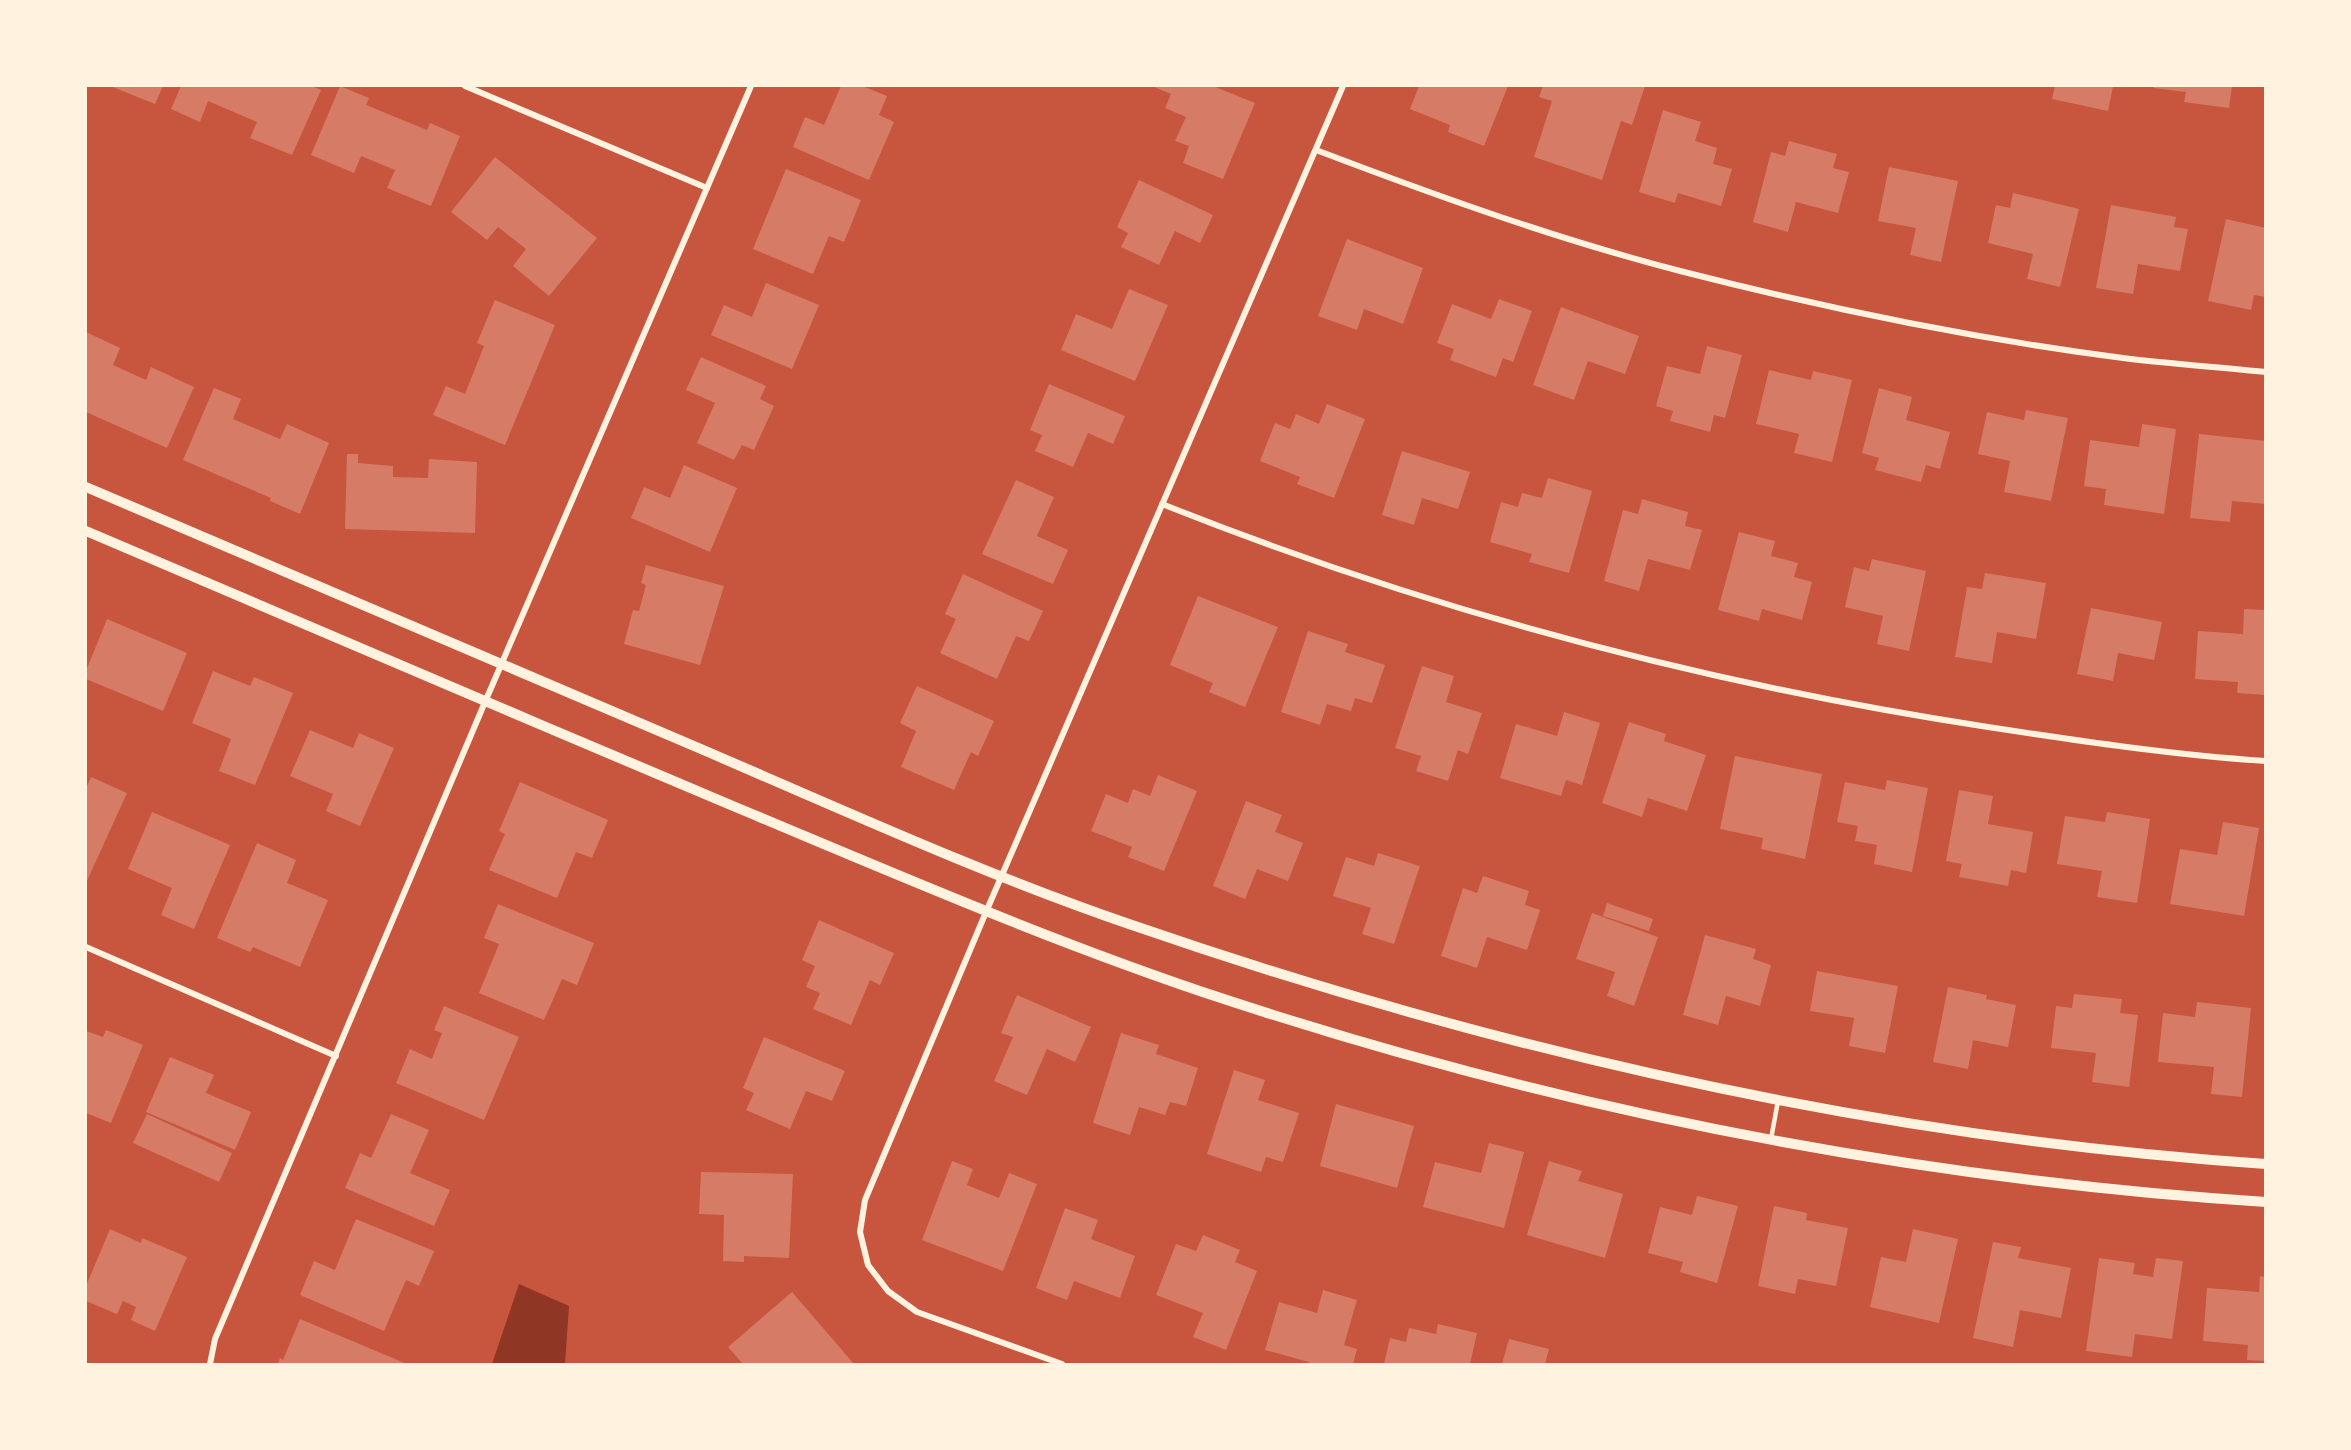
<svg xmlns="http://www.w3.org/2000/svg" width="2351" height="1450" font-family="Karla,sans-serif">
	<style>
		.water { fill: #8f3625 }
		.building { fill: #d67c66 }
		.lines { fill: none; stroke-linecap: round; stroke-linejoin: round }
		.service { stroke: #fff3e0; stroke-width: 4.5 }
		.minor { stroke: #fff3e0; stroke-width: 6 }
		.tertiary { stroke: #fff3e0; stroke-width: 10 }
	</style>
	<rect width="100%" height="100%" fill="#c8553d"/>
	<!-- water -->
	<polygon class="water" points="519,1284 569,1306 565,1364 492,1364"/>
	<!-- building -->
	<g class="building">
		<polygon points="110,86 163,86 155,104"/>
		<polygon points="181,86 312,86 321,90 292,155 250,138 257,122 208,101 200,122 171,109"/>
		<polygon points="340,86 369,98 366,105 427,130 430,123 460,136 431,206 387,188 395,170 361,156 354,173 311,155"/>
		<polygon points="841,86 862,86 887,96 879,115 894,122 869,180 793,147 805,117 824,125"/>
		<polygon points="1152,86 1213,86 1255,103 1223,179 1183,163 1189,146 1175,141 1186,117 1165,108 1171,94"/>
		<polygon points="1419,86 1508,86 1484,146 1448,132 1450,125 1410,109"/>
		<polygon points="1543,86 1645,86 1632,125 1621,121 1602,180 1534,157 1552,101 1539,97"/>
		<polygon points="2055,86 2113,86 2108,111 2052,99"/>
		<polygon points="2154,86 2232,86 2229,108 2184,102 2186,92 2154,88"/>
		<polygon points="1663,110 1701,122 1695,141 1717,148 1713,164 1732,169 1721,206 1678,193 1675,203 1639,192"/>
		<polygon points="1789,141 1837,154 1833,168 1849,172 1838,213 1796,202 1788,232 1753,222 1771,152 1785,156"/>
		<polygon points="495,157 597,238 549,296 513,266 526,249 498,227 487,240 451,212"/>
		<polygon points="1889,167 1958,181 1941,262 1910,255 1916,228 1878,221"/>
		<polygon points="786,169 861,200 844,242 829,236 813,274 753,249"/>
		<polygon points="1139,180 1213,215 1200,243 1175,231 1159,265 1121,247 1128,233 1117,227"/>
		<polygon points="2013,193 2079,209 2060,287 2027,279 2033,254 1988,243 1996,205 2010,208"/>
		<polygon points="2111,205 2176,217 2174,227 2188,229 2180,271 2138,264 2133,294 2096,288"/>
		<polygon points="2226,219 2266,228 2266,297 2254,295 2251,310 2208,301"/>
		<polygon points="1347,239 1423,268 1403,324 1364,309 1357,330 1318,316"/>
		<polygon points="766,283 819,305 792,369 711,335 724,305 752,317"/>
		<polygon points="1129,289 1168,305 1135,381 1061,350 1076,314 1112,329"/>
		<polygon points="1499,299 1532,311 1513,362 1503,358 1496,377 1450,360 1454,349 1437,343 1452,304 1491,319"/>
		<polygon points="495,300 555,325 505,445 433,415 446,386 465,394 484,346 477,343"/>
		<polygon points="1561,307 1639,336 1625,374 1588,361 1574,400 1533,385"/>
		<polygon points="86,332 120,348 113,365 146,380 151,367 194,387 167,448 86,412"/>
		<polygon points="1707,346 1742,355 1725,418 1714,415 1710,432 1670,421 1673,411 1656,406 1667,366 1700,374"/>
		<polygon points="701,357 766,386 760,399 774,406 754,450 742,445 734,460 697,443 715,403 686,390"/>
		<polygon points="1769,370 1811,380 1813,371 1852,380 1832,462 1794,453 1799,434 1756,424"/>
		<polygon points="1049,384 1125,416 1113,444 1088,433 1073,467 1035,451 1042,435 1030,430"/>
		<polygon points="214,388 241,399 233,419 280,439 287,424 329,443 300,514 270,501 271,498 183,460"/>
		<polygon points="1879,388 1912,397 1906,420 1950,432 1940,469 1926,465 1921,482 1875,470 1879,458 1862,453"/>
		<polygon points="1327,404 1365,419 1334,498 1297,484 1300,477 1260,461 1275,423 1290,429 1296,414 1319,424"/>
		<polygon points="2026,410 2068,418 2051,501 2004,492 2010,461 1978,454 1987,412 2024,420"/>
		<polygon points="2142,424 2176,429 2164,514 2104,505 2106,489 2084,486 2090,440 2139,447"/>
		<polygon points="2199,434 2266,441 2266,504 2232,501 2230,522 2190,518"/>
		<polygon points="1402,451 1470,472 1458,509 1422,498 1414,525 1382,515"/>
		<polygon points="347,454 358,454 358,463 393,466 393,477 428,478 429,459 477,462 475,533 345,529"/>
		<polygon points="684,465 737,488 710,552 631,518 644,487 670,498"/>
		<polygon points="1548,478 1592,491 1569,573 1529,562 1532,554 1490,542 1501,502 1518,507 1522,493 1542,498"/>
		<polygon points="1016,480 1054,497 1037,536 1068,550 1053,584 982,554"/>
		<polygon points="1642,499 1688,512 1685,526 1702,530 1690,570 1648,559 1639,591 1604,581 1623,510 1638,514"/>
		<polygon points="1739,532 1775,541 1771,556 1798,563 1794,577 1812,582 1802,620 1762,609 1759,621 1718,610"/>
		<polygon points="1872,559 1926,571 1909,651 1877,644 1883,616 1845,607 1854,567 1869,571"/>
		<polygon points="646,565 724,586 700,665 624,644 633,610 639,611 646,585 641,583"/>
		<polygon points="1985,573 2046,583 2036,639 1997,632 1992,663 1955,657 1967,587 1982,589"/>
		<polygon points="963,574 1043,611 1029,641 1016,636 997,679 940,653 956,619 945,614"/>
		<polygon points="1198,596 1278,627 1245,707 1209,692 1213,683 1170,665"/>
		<polygon points="2091,608 2162,622 2154,660 2118,653 2113,681 2077,674"/>
		<polygon points="2244,609 2266,610 2266,695 2237,693 2238,682 2195,679 2198,631 2243,634"/>
		<polygon points="107,619 187,653 163,711 86,679 86,671"/>
		<polygon points="1308,631 1348,644 1345,652 1385,665 1372,703 1355,698 1351,711 1327,704 1320,725 1281,712"/>
		<polygon points="1422,666 1454,676 1446,702 1482,713 1468,754 1458,750 1448,781 1416,771 1421,756 1395,748"/>
		<polygon points="213,671 250,686 254,677 293,693 255,785 219,771 231,739 192,723"/>
		<polygon points="917,686 994,721 978,756 971,752 954,790 901,767 916,731 900,723"/>
		<polygon points="1564,712 1600,723 1582,785 1566,780 1561,796 1500,778 1516,724 1557,736"/>
		<polygon points="1629,722 1666,734 1664,741 1706,755 1687,811 1648,798 1642,817 1602,803"/>
		<polygon points="310,730 353,748 359,733 394,748 360,826 326,811 333,794 290,776"/>
		<polygon points="1735,756 1822,774 1805,859 1761,849 1763,838 1720,829"/>
		<polygon points="1158,775 1197,791 1164,871 1128,857 1132,847 1091,831 1106,794 1128,803 1133,789 1150,796"/>
		<polygon points="91,777 127,793 86,883 86,788"/>
		<polygon points="1887,780 1928,788 1912,872 1874,864 1877,845 1855,841 1858,826 1837,822 1845,782 1885,790"/>
		<polygon points="520,782 608,820 592,858 576,852 557,898 489,870 505,834 499,831"/>
		<polygon points="1959,790 1993,796 1988,824 2033,832 2026,873 2011,870 2008,886 1959,877 1962,864 1946,861"/>
		<polygon points="1246,801 1282,815 1275,832 1303,843 1288,881 1257,869 1245,899 1213,886"/>
		<polygon points="152,812 230,845 194,929 161,915 172,888 128,869"/>
		<polygon points="2107,812 2150,819 2137,903 2097,897 2102,871 2057,864 2065,816 2105,822"/>
		<polygon points="2223,822 2259,828 2244,916 2170,904 2180,849 2217,855"/>
		<polygon points="257,843 296,860 287,883 328,900 300,967 253,947 250,952 217,938"/>
		<polygon points="1378,853 1420,866 1394,944 1362,934 1371,908 1333,896 1346,857 1374,866"/>
		<polygon points="1483,876 1529,891 1525,905 1540,910 1527,950 1487,937 1477,968 1441,956 1463,888 1477,893"/>
		<polygon points="1607,903 1653,919 1649,931 1603,916"/>
		<polygon points="498,904 594,943 577,985 562,979 544,1020 479,993 499,944 484,938"/>
		<polygon points="1592,913 1658,937 1634,1006 1607,996 1615,972 1576,959"/>
		<polygon points="819,920 894,953 880,985 870,980 851,1025 813,1009 820,993 806,987 815,966 802,960"/>
		<polygon points="1705,935 1756,949 1753,959 1771,965 1760,1006 1726,996 1718,1025 1683,1015"/>
		<polygon points="1817,971 1898,986 1885,1053 1849,1046 1854,1018 1810,1011"/>
		<polygon points="1948,987 1987,995 1986,999 2016,1005 2008,1047 1973,1040 1968,1069 1933,1062"/>
		<polygon points="2074,994 2122,999 2120,1013 2138,1015 2129,1087 2092,1082 2096,1053 2051,1048 2056,1006 2072,1008"/>
		<polygon points="1017,995 1091,1027 1075,1062 1047,1049 1027,1095 994,1081 1013,1037 1001,1033"/>
		<polygon points="2197,1002 2251,1008 2242,1097 2211,1094 2214,1067 2158,1062 2163,1013 2195,1017"/>
		<polygon points="444,1006 519,1037 484,1120 396,1083 410,1049 432,1059 442,1033 434,1030"/>
		<polygon points="106,1030 143,1045 111,1123 86,1113 86,1031 103,1037"/>
		<polygon points="1121,1033 1159,1045 1156,1054 1198,1068 1186,1106 1170,1102 1165,1115 1139,1107 1130,1135 1093,1123"/>
		<polygon points="764,1037 845,1071 832,1101 806,1091 790,1129 746,1110 754,1093 743,1088"/>
		<polygon points="170,1057 214,1075 206,1093 251,1112 235,1150 146,1112"/>
		<polygon points="1234,1070 1265,1080 1258,1100 1299,1113 1283,1162 1266,1157 1261,1172 1207,1154"/>
		<polygon points="1336,1104 1414,1126 1397,1188 1320,1166"/>
		<polygon points="147,1114 232,1153 219,1182 133,1143"/>
		<polygon points="391,1114 429,1130 410,1173 450,1190 434,1226 345,1188 360,1153 371,1158"/>
		<polygon points="1489,1143 1524,1152 1504,1228 1423,1207 1435,1162 1481,1173"/>
		<polygon points="952,1161 973,1169 967,1185 999,1198 1009,1173 1037,1184 1003,1271 922,1240"/>
		<polygon points="1549,1161 1582,1171 1578,1181 1623,1194 1605,1258 1527,1235"/>
		<polygon points="701,1172 793,1174 789,1258 744,1256 744,1262 723,1261 724,1215 699,1214"/>
		<polygon points="1697,1196 1738,1206 1717,1283 1680,1272 1683,1262 1648,1253 1660,1207 1692,1215"/>
		<polygon points="1774,1206 1807,1213 1806,1220 1848,1228 1836,1286 1798,1279 1795,1294 1758,1286"/>
		<polygon points="1065,1208 1098,1220 1091,1239 1135,1256 1120,1298 1074,1281 1067,1300 1036,1288"/>
		<polygon points="356,1219 434,1251 419,1286 406,1280 384,1331 300,1295 314,1261 335,1270"/>
		<polygon points="110,1229 141,1243 142,1238 187,1257 155,1331 131,1320 136,1307 123,1301 117,1314 86,1301 86,1286"/>
		<polygon points="1913,1229 1958,1239 1939,1323 1870,1307 1881,1257 1906,1262"/>
		<polygon points="1203,1235 1240,1250 1235,1262 1257,1271 1226,1350 1193,1337 1203,1313 1156,1295 1176,1244 1196,1251"/>
		<polygon points="1993,1242 2021,1247 2018,1258 2071,1268 2061,1318 2020,1310 2013,1347 1973,1338"/>
		<polygon points="2099,1258 2135,1263 2133,1274 2153,1277 2156,1258 2183,1261 2172,1339 2135,1334 2132,1357 2086,1351"/>
		<polygon points="2260,1276 2266,1277 2266,1361 2247,1360 2248,1345 2203,1341 2207,1288 2259,1292"/>
		<polygon points="1323,1290 1357,1300 1344,1345 1357,1349 1353,1364 1308,1364 1309,1362 1265,1350 1279,1302 1317,1313"/>
		<polygon points="792,1292 854,1364 743,1364 728,1347"/>
		<polygon points="300,1319 407,1364 278,1364 280,1358 283,1360"/>
		<polygon points="1438,1324 1477,1333 1470,1364 1384,1364 1390,1338 1406,1342 1409,1328 1436,1334"/>
		<polygon points="1509,1339 1549,1349 1545,1364 1502,1364"/>
	</g>
	<g class="lines">
		<!-- service -->
		<polyline class="service" points="1771,1139 1778,1101"/>
		<!-- minor -->
		<g class="minor">
			<polyline points="465,86 707,188"/>
			<path d="M1316,150C1437,196 1559,240 1684,272C1829,309 1976,339 2123,358C2171,364 2218,367 2266,372"/>
			<path d="M1162,504C1428,610 1705,684 1988,727C2080,741 2173,755 2266,761"/>
			<polyline points="86,947 336,1056"/>
			<polyline points="210,1364 215,1339 485,702 751,86"/>
			<polyline points="1062,1364 917,1312 888,1291 868,1265 860,1232 865,1200 986,912 1343,86"/>
		</g>
		<!-- tertiary -->
		<g class="tertiary">
			<path d="M86,487C291,575 496,662 701,749C843,810 983,874 1129,924C1496,1051 1877,1138 2266,1164"/>
			<path d="M86,531C301,623 517,715 733,806C896,874 1059,945 1227,1000C1562,1110 1913,1179 2266,1202"/>
		</g>
	</g>
	<!-- border -->
	<rect width="2351" height="1450" fill="none" stroke="#fff3e0" stroke-width="174"/>
</svg>
